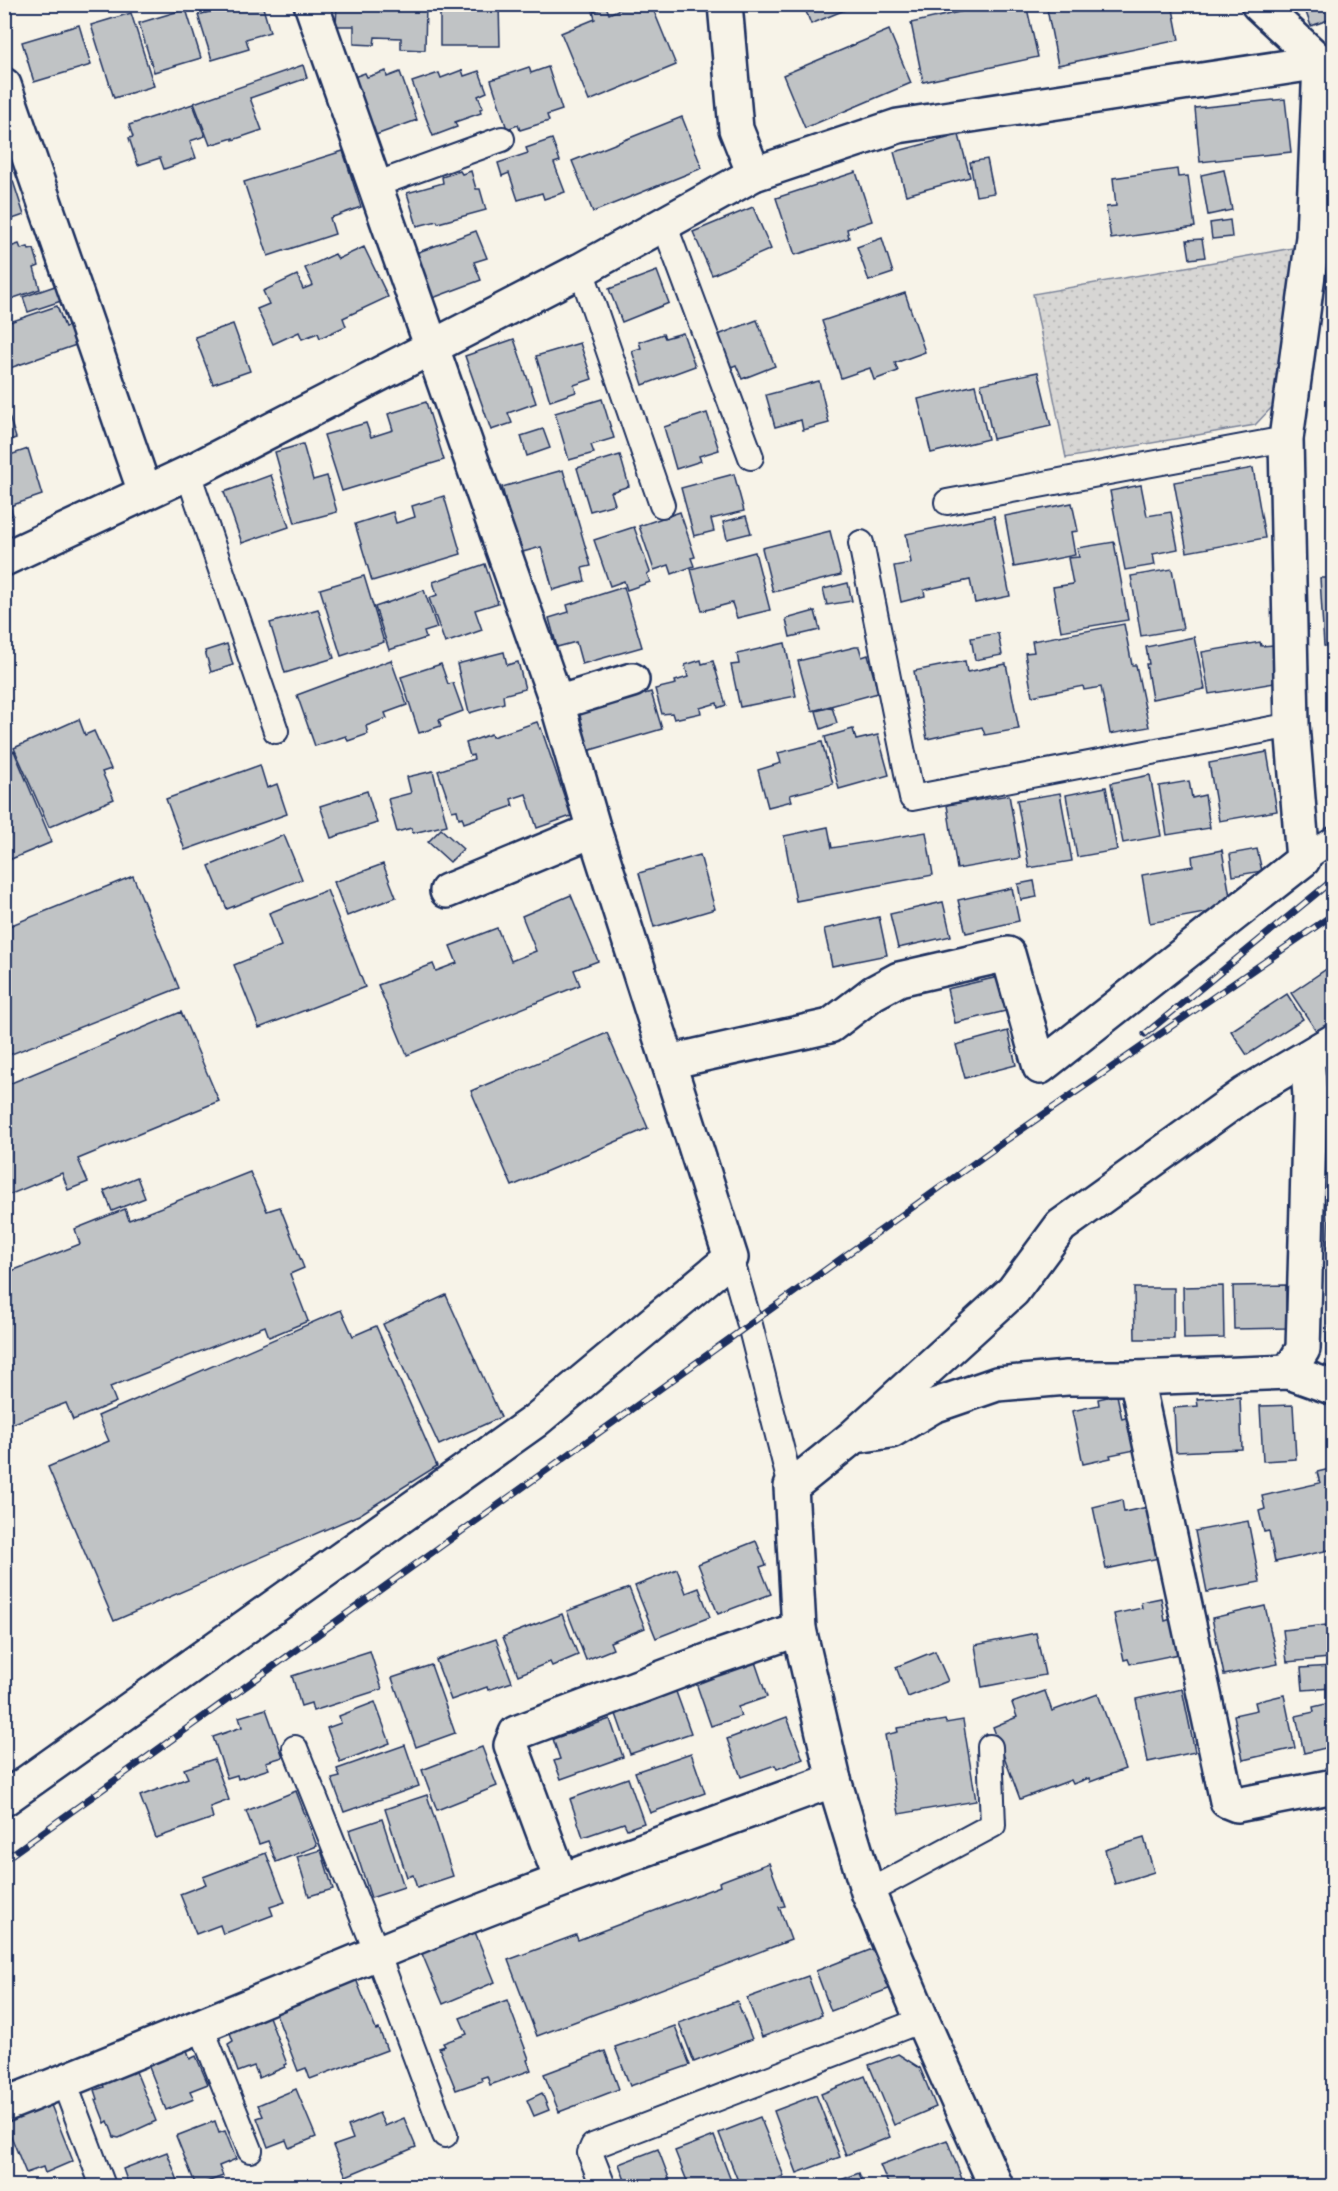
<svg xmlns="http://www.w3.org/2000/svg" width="1338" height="2191" font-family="Sriracha,sans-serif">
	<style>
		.park { fill: url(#park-dots); stroke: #798299; stroke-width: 1.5 }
		.building { fill: #c0c3c5; stroke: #1b2f5e; stroke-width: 1.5 }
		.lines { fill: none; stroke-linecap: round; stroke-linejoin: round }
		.lane-casing { stroke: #1b2f5e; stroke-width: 28 }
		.street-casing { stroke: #1b2f5e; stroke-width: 38 }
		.lane { stroke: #f7f3e8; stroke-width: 24 }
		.street { stroke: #f7f3e8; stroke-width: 33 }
		.rail-casing { stroke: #1b2f5e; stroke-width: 7 }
		.rail { stroke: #f7f3e8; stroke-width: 4.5; stroke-dasharray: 14; stroke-linecap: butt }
	</style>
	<defs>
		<pattern id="park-dots" width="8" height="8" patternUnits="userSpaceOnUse" patternTransform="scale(1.5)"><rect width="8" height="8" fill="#d7d6d4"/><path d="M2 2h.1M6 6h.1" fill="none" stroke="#b8b8b8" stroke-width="1.8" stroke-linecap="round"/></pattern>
	</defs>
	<rect width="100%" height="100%" fill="#f7f3e8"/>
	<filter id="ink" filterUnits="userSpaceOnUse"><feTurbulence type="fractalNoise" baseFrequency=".0167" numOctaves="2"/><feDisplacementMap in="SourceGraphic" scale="12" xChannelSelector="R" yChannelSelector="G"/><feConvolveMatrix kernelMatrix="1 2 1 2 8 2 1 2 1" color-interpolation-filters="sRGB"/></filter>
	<g filter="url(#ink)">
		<!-- park -->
		<polygon class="park" points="1304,246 1274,405 1255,425 1066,458 1033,294"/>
		<!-- building -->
		<g class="building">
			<polygon points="211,4 262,4 270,32 246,39 249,49 212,60 198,15 213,11"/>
			<polygon points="337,4 426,4 425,50 401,49 401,38 375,37 374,45 354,44 354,26 336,26"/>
			<polygon points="440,4 499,4 500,46 440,46"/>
			<polygon points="631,4 651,4 676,65 589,101 561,33 595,19 593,12 606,6 609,14"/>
			<polygon points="803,4 859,4 811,24"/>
			<polygon points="994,4 1026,4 1038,57 923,82 911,23"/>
			<polygon points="1046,4 1188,4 1189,6 1173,9 1179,40 1058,65"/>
			<polygon points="1303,4 1334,4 1334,25 1331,19 1311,26"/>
			<polygon points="186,9 201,58 154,72 139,23"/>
			<polygon points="131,13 154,86 114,98 91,25"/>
			<polygon points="79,25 91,65 34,82 22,42"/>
			<polygon points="889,30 911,83 805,128 783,75"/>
			<polygon points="303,65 307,78 250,98 262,130 233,140 233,138 210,145 194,103"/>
			<polygon points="529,67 531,73 548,67 562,110 547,115 549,121 520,130 518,125 507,129 491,80"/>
			<polygon points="462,70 464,76 479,71 487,92 478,96 483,108 480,109 481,113 455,122 457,127 433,136 412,82 439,73 441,78"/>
			<polygon points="386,71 387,77 400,72 417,120 373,136 351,78 365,73 367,77"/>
			<polygon points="1285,99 1291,152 1200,162 1195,108"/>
			<polygon points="193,104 205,136 190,141 196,158 164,169 160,158 138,165 129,138 133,137 129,125"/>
			<polygon points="682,117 702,168 593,212 572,161"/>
			<polygon points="959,135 970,177 906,195 894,152"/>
			<polygon points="552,139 560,161 554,163 565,192 544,199 542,193 518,200 509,173 502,176 498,163 528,153 526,148"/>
			<polygon points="343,151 361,207 330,218 335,234 268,256 244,182"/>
			<polygon points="987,159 994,193 976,196 970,162"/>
			<polygon points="1177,169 1178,177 1188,176 1195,227 1111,239 1106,207 1116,206 1113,178"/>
			<polygon points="1224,170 1232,210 1208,215 1201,175"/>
			<polygon points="460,171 462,174 471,171 476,189 480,189 486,210 438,223 437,221 417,226 407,193 443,183 442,177"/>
			<polygon points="856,172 872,221 847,229 849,238 795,255 776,198"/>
			<polygon points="13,181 24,215 4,222 4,184"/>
			<polygon points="753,207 771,249 712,275 693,232"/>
			<polygon points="1230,220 1232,237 1212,239 1210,223"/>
			<polygon points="476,231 487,258 474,262 481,280 430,299 413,254"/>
			<polygon points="882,238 893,273 869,281 857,247"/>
			<polygon points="1202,239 1205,257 1190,259 1187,240"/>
			<polygon points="19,244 21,249 28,247 29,250 34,249 39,266 34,268 40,289 5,301 4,249"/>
			<polygon points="364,247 388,297 343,318 346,326 320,338 318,333 302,339 299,332 273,344 257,309 269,304 263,291 297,275 303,289 313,285 305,268 335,254 338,259"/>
			<polygon points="657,271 669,303 622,322 609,289"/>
			<polygon points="55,286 61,301 28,312 23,297"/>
			<polygon points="905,293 925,352 895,363 898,371 874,380 870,368 841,378 822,321"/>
			<polygon points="57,306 65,327 69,326 76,345 7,369 4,361 4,324"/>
			<polygon points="757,320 775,366 742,379 736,365 731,367 718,335"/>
			<polygon points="233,324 250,371 213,384 195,337"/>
			<polygon points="683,333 695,366 643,385 632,351 641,348 639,342 663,334 665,338"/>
			<polygon points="514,339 536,403 508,413 512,423 491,430 465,356"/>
			<polygon points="580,343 592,379 574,385 576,392 550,401 536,356"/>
			<polygon points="1038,372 1051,426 993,439 981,384"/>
			<polygon points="819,381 829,423 803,430 801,420 775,427 766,395"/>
			<polygon points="975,385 988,439 931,453 918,399"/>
			<polygon points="602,399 614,438 591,445 594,453 569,460 555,413"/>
			<polygon points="4,401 16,438 4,442"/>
			<polygon points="426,402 444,460 342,491 324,435 366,423 371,437 393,430 388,414"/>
			<polygon points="707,413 719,450 699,456 701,461 676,469 664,427"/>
			<polygon points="543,429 550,448 527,456 521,436"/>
			<polygon points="303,444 313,480 327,476 337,512 295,523 275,452"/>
			<polygon points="28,449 42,495 10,506 13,515 4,518 4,457"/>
			<polygon points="620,455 629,486 611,492 615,504 590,511 577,468"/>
			<polygon points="1253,468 1265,538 1187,552 1174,482"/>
			<polygon points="563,470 591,566 582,568 585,581 553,590 541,547 512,555 500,513 508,510 502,487"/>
			<polygon points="734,474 744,511 711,519 714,531 694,536 681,488"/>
			<polygon points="271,475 289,527 242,543 224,492"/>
			<polygon points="1141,485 1147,516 1171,512 1178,549 1153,554 1155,565 1125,570 1110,491"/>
			<polygon points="444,496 461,554 372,581 355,524 393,512 396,523 415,517 412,506"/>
			<polygon points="1072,503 1078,531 1071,532 1075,555 1014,567 1005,516"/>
			<polygon points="680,512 695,557 691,558 694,566 672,574 669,565 654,570 639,526"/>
			<polygon points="746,516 751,533 727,539 723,522"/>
			<polygon points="994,516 1010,596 975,603 970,580 924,590 925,596 901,602 894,566 911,563 906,534"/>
			<polygon points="634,527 650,572 647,574 650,582 627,590 624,581 610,586 594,540"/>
			<polygon points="830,531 841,575 773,592 762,548"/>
			<polygon points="1114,542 1128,620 1061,631 1053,587 1073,584 1068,558 1079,557 1077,548"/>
			<polygon points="755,552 770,610 737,618 732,603 702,611 691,569"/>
			<polygon points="485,564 498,603 475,610 482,630 445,643 429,598 437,595 433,582"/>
			<polygon points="1172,569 1183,629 1141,636 1131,576"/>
			<polygon points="364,576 384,642 341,656 320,589"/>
			<polygon points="1320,578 1334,578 1334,646 1324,646"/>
			<polygon points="848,583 852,601 827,605 823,589"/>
			<polygon points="624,587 642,647 582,664 576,642 557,647 549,618 569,612 567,605"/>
			<polygon points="424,590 437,628 424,632 426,638 389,650 375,607"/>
			<polygon points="318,609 334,658 285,673 270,623"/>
			<polygon points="815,611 820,630 790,637 786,619"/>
			<polygon points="1124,624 1132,665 1136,665 1149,727 1110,734 1101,687 1084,690 1083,686 1032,696 1025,653 1034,652 1032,641"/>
			<polygon points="998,633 1002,655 975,660 971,638"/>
			<polygon points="1194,637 1205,689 1152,699 1146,664 1149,664 1146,647"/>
			<polygon points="1260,642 1261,646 1274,645 1280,682 1209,694 1202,652"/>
			<polygon points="785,643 796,696 740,707 731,665 739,664 737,654"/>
			<polygon points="227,644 233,665 211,672 205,651"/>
			<polygon points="855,647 859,647 862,657 868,655 878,693 812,711 798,661"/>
			<polygon points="504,652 507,665 518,662 525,689 503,695 504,703 469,713 457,664"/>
			<polygon points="391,660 407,705 385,713 387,718 366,726 368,734 348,741 346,736 315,746 297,695"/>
			<polygon points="701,660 702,664 713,661 726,705 718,708 717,703 700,708 701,713 674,719 672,713 662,714 655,689 676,684 675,681 688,677 685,665"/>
			<polygon points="965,661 967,672 1006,664 1019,729 985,735 982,727 927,739 914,671"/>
			<polygon points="441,664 448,684 453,683 463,711 439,720 441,726 419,733 401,677"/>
			<polygon points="651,692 662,729 587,751 577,720 581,719 579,713"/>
			<polygon points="832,707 837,723 821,729 816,711"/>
			<polygon points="79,719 85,735 94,731 111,769 102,772 114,799 49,827 14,748"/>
			<polygon points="537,722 540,729 541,728 571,816 537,828 526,794 511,799 513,806 464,823 462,817 459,818 457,810 452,811 438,771 474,759 473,755 470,756 466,743 491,734 492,737"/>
			<polygon points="853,729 856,740 878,735 889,775 839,789 825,737"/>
			<polygon points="822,742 833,784 790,795 792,801 768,807 758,770 781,763 778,753"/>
			<polygon points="14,751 52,842 4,862 4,755"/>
			<polygon points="1267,752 1277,811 1219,821 1209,763"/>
			<polygon points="260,765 267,788 277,784 287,814 185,850 166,799"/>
			<polygon points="433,771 447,825 413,833 411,828 397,832 388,799 411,793 407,777"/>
			<polygon points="1150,775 1161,836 1123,843 1111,783"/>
			<polygon points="1189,781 1192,798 1205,795 1210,828 1167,835 1159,786"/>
			<polygon points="1106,787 1117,850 1077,857 1066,795"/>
			<polygon points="367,791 377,823 331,838 320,806"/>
			<polygon points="1060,793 1072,861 1029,868 1017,800"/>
			<polygon points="1009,795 1020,858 957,869 947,805"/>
			<polygon points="828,827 832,848 926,832 933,875 796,901 784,836"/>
			<polygon points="441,829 463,849 450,862 428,842"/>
			<polygon points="284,835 302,879 227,909 209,866"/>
			<polygon points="1257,849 1262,871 1233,876 1230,854"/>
			<polygon points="1222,850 1232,908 1150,923 1142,875 1193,866 1192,856"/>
			<polygon points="700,855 715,909 654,927 639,873"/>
			<polygon points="383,864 396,897 347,916 334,882"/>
			<polygon points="133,876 179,988 4,1057 4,928"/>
			<polygon points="1034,881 1037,897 1021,900 1018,884"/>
			<polygon points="1012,888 1019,921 966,933 958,900"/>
			<polygon points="327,890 365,987 259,1028 234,965 281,946 269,913"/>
			<polygon points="571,895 598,961 574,970 580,985 407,1055 378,985 433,964 436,971 457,963 450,946 497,928 511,961 536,951 522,916"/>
			<polygon points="943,902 951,936 898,948 890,914"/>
			<polygon points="879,917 887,955 832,966 824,929"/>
			<polygon points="1334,964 1334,1021 1317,1032 1291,993"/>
			<polygon points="998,977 1006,1011 955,1023 947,989"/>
			<polygon points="1287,994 1303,1019 1247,1055 1231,1031"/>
			<polygon points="181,1012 219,1101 78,1159 88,1182 68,1190 62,1173 4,1197 4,1086"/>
			<polygon points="1008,1031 1016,1065 965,1078 956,1045"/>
			<polygon points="607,1033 648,1128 512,1186 471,1091"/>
			<polygon points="250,1172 267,1211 280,1207 304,1268 290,1274 308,1321 269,1337 265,1326 110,1387 116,1402 73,1420 66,1403 4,1427 4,1274 80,1244 75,1229 125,1209 129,1220"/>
			<polygon points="137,1177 145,1198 112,1211 104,1191"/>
			<polygon points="1330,1185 1334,1185 1334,1249 1327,1249"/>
			<polygon points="1286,1285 1286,1328 1234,1329 1233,1286"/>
			<polygon points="1223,1286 1224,1338 1184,1339 1183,1287"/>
			<polygon points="1134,1288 1174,1288 1174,1339 1135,1339"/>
			<polygon points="446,1295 501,1417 439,1445 383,1324"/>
			<polygon points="341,1310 353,1336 376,1326 437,1466 359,1515 114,1621 48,1467 109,1441 98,1416"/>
			<polygon points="1328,1314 1334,1314 1334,1356 1326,1355"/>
			<polygon points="1117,1395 1122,1419 1128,1417 1135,1450 1110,1455 1111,1458 1083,1464 1072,1411 1099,1405 1098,1399"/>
			<polygon points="1240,1397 1242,1449 1176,1452 1174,1408 1198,1406 1197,1399"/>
			<polygon points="1293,1405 1296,1459 1263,1461 1260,1406"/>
			<polygon points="1334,1468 1334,1549 1275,1562 1269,1531 1264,1532 1259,1511 1265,1509 1262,1496 1320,1483 1317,1472"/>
			<polygon points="1122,1500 1124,1512 1148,1507 1159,1558 1106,1569 1093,1507"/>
			<polygon points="1248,1521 1260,1582 1207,1592 1195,1531"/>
			<polygon points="756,1541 766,1565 760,1567 771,1594 718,1614 698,1564"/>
			<polygon points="677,1569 686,1593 699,1588 710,1617 656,1638 635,1586"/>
			<polygon points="629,1588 645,1628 610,1642 613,1649 586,1660 567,1611"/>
			<polygon points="1161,1598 1165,1621 1171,1619 1179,1654 1130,1664 1128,1659 1124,1660 1114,1614 1142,1608 1141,1602"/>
			<polygon points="1265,1606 1278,1664 1224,1675 1212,1618"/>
			<polygon points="562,1614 578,1655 552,1666 550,1662 518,1675 503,1637"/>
			<polygon points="1326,1625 1329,1658 1287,1662 1283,1630"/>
			<polygon points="1036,1633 1045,1675 982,1687 975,1645"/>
			<polygon points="496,1639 512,1682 488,1690 487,1687 451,1700 436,1660"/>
			<polygon points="370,1651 382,1689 313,1711 311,1703 301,1706 292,1676"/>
			<polygon points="935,1651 948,1681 908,1697 896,1667"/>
			<polygon points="753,1656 767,1697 738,1707 741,1716 711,1726 694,1677"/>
			<polygon points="431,1665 455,1733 416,1747 392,1678"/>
			<polygon points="1331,1666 1332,1688 1303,1690 1301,1668"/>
			<polygon points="675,1689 691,1733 630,1754 616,1714 650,1702 649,1699"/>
			<polygon points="1182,1689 1195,1752 1148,1762 1136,1699"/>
			<polygon points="1045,1691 1052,1711 1098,1694 1125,1769 1090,1782 1089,1778 1073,1784 1071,1780 1020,1799 993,1727 1017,1717 1012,1703"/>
			<polygon points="1284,1695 1295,1748 1243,1760 1234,1715 1257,1710 1255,1702"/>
			<polygon points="375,1702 390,1743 340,1762 327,1728 341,1723 339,1716"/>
			<polygon points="1334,1702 1334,1746 1304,1753 1296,1716 1314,1712 1313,1707"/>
			<polygon points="266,1709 283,1757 266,1762 269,1769 238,1779 237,1775 227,1778 213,1737 242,1727 239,1717"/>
			<polygon points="787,1717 803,1759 777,1769 775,1765 741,1777 727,1739"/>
			<polygon points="610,1719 623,1757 561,1779 554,1761 560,1759 553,1739"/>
			<polygon points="945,1720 946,1723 963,1720 976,1801 899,1814 885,1735 898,1732 897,1728"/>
			<polygon points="405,1745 419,1786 344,1812 332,1779 340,1777 337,1769"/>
			<polygon points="482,1747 497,1786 437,1810 422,1770"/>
			<polygon points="691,1753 705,1793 650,1813 635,1772"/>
			<polygon points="214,1759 229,1800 210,1807 213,1818 156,1838 140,1796 188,1778 184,1769"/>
			<polygon points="628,1778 644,1823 627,1829 624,1823 583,1837 570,1799"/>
			<polygon points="296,1791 317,1846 276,1862 268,1841 259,1844 246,1811"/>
			<polygon points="427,1795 453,1876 417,1888 413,1875 407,1877 385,1809"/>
			<polygon points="382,1819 404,1887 371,1898 349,1830"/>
			<polygon points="1144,1838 1154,1872 1115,1884 1105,1850"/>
			<polygon points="321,1850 333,1889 309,1896 297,1857"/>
			<polygon points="266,1853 285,1902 270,1907 273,1915 223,1934 220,1925 196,1934 180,1894 206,1884 203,1877"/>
			<polygon points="769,1863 785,1906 779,1907 791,1940 537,2036 508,1960 576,1935 578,1940 720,1886 719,1882"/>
			<polygon points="473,1927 495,1982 443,2004 420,1949"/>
			<polygon points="875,1948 891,1988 831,2011 816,1971"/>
			<polygon points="808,1976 822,2015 762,2037 747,1998"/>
			<polygon points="356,1979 376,2030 379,2029 387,2050 310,2079 306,2068 298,2071 273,2006"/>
			<polygon points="507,2000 529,2059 527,2060 531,2070 490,2085 487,2076 481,2078 482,2081 456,2090 439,2048 445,2046 443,2043 467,2034 460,2018"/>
			<polygon points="737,2001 752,2039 694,2062 679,2023"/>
			<polygon points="268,2014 287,2064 284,2065 285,2067 259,2078 254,2066 238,2072 228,2044 233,2041 229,2030"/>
			<polygon points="675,2026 690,2065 630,2086 615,2047"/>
			<polygon points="186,2047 190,2059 196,2056 208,2084 190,2091 194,2099 166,2110 147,2062"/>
			<polygon points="605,2051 619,2089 559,2112 544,2074"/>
			<polygon points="898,2054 920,2068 936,2107 894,2125 869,2065"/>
			<polygon points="133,2064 156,2121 119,2138 114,2137 108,2121 105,2123 96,2100 98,2099 95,2090 104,2087 100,2077"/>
			<polygon points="865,2076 890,2137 846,2155 821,2094"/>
			<polygon points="296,2089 316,2137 289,2148 286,2140 268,2147 257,2118 263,2116 258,2105"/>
			<polygon points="542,2093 549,2110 534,2116 527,2100"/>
			<polygon points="816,2095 840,2157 797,2173 774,2111"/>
			<polygon points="51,2105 73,2161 45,2173 43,2167 26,2173 4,2119 30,2106 33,2112"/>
			<polygon points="379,2113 385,2126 404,2118 416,2147 346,2176 333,2146 353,2139 348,2126"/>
			<polygon points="760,2117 784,2176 757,2186 740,2186 719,2133"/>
			<polygon points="215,2121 219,2133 225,2131 236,2159 219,2166 223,2176 196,2186 176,2136"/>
			<polygon points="714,2136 733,2186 689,2186 675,2151"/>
			<polygon points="947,2140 962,2179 944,2186 889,2186 880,2165"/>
			<polygon points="658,2149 672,2186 627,2186 619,2164"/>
			<polygon points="167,2152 180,2186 129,2186 123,2169"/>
			<polygon points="859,2173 864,2186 825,2186"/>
		</g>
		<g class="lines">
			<!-- lane casing -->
			<g class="lane-casing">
				<g id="lane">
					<polyline points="375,185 502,139"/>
					<polyline points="664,224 751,457"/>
					<polyline points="581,270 662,505"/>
					<polyline points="188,473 276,731"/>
					<polyline points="947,502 1286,439"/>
					<polyline points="861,543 912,798 1292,725"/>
					<polyline points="1303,860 1334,839"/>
					<polyline points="731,1258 750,1325 791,1487"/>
					<polyline points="295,1748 377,1953 445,2135"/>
					<polyline points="868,1892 993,1825 990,1747"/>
					<polyline points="201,2027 250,2150"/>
					<polyline points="64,2082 103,2186"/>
					<polyline points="603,2186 590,2153 593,2146 922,2020"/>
				</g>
			</g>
			<!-- street casing -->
			<g class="street-casing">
				<g id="street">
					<polyline points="725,4 736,129 754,174"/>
					<polyline points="4,85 145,492"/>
					<polyline points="4,559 188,473 581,270 754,174 898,126 1334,60"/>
					<polyline points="557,703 632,680"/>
					<polyline points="447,891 594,830"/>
					<polyline points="669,1062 830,1026 873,993 899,979 1008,954 1040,1067 1303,860 1292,725 1286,439 1313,237 1320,62 1258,4"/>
					<polyline points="1289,1372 1303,1349 1310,1096 1307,1058"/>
					<polyline points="1136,1378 1227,1801 1237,1805 1334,1786"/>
					<polyline points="856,1436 891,1431 933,1406 997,1384 1067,1378 1136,1378 1289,1372 1334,1388"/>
					<polyline points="4,1799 535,1421 731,1258 594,830 557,703 311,4"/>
					<polyline points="561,1880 511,1745 516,1733 712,1659 799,1629"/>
					<path d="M4,2105C129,2056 253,2004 377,1953C528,1891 681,1836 834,1780"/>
					<polyline points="996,2186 922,2020 868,1892 834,1780 799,1629 791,1487 854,1436 1013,1291 1061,1226 1246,1093 1334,1041"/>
				</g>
			</g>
			<!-- lane -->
			<use href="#lane" class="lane"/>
			<!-- street -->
			<use href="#street" class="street"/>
			<!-- rail casing -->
			<g class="rail-casing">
				<g id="rail">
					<polyline points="1145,1034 1334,879"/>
					<polyline points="4,1860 1002,1143 1334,914"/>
				</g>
			</g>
			<!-- rail -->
			<use href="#rail" class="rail"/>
		</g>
	</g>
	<!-- margin -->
	<rect width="1338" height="2191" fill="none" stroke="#f7f3e8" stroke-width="24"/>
	<rect x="12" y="12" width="1314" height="2167" fill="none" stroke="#1b2f5e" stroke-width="2" filter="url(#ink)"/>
</svg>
